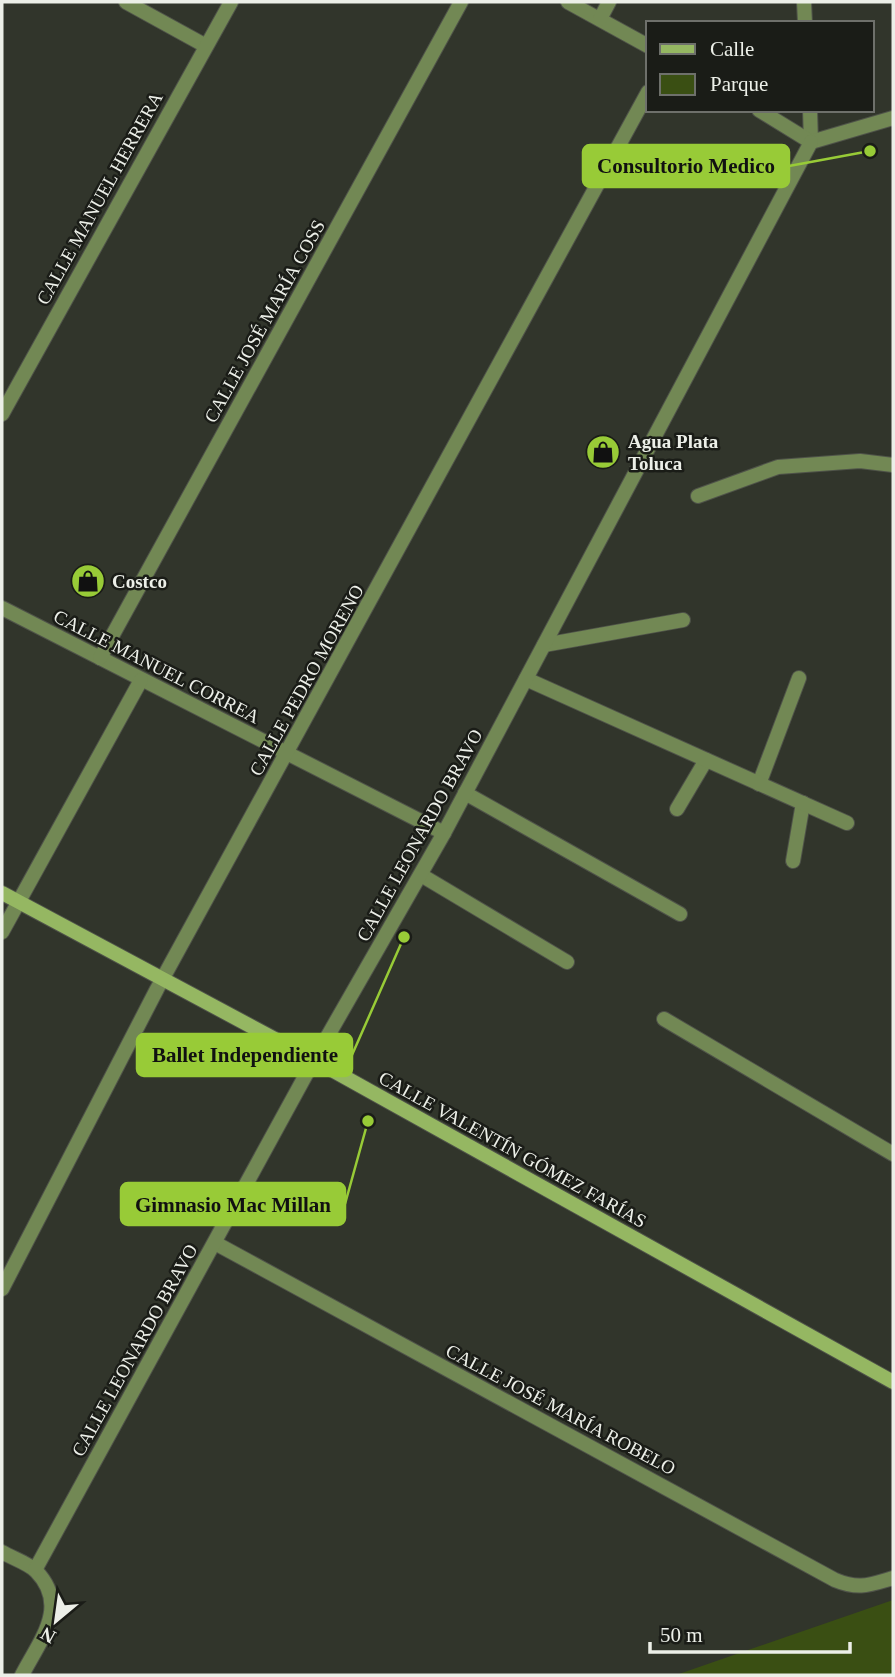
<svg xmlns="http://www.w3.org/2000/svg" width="895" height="1677" font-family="'Times New Roman',serif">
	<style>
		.green { fill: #3a4f13 }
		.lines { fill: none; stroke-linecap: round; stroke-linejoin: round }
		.lane-casing { stroke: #4f5349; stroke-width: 16 }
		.street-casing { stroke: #4f5349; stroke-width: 16 }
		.secondary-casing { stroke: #4f5349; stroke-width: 16 }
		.lane { stroke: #728854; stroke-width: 14 }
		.street { stroke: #728854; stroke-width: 14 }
		.secondary { stroke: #95b762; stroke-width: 14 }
		.labels { text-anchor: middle; stroke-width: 5; stroke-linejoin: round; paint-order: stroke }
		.street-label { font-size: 19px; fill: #ecefe8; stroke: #1a1c17 }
		.poi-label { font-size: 19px; font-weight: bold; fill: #ecefe8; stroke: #1a1c17; text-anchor: start }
		.leader { fill: none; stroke: #98cb37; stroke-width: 2.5 }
		.callout-dot { fill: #98cb37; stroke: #1a1c17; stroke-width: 2.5 }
		.callout { fill: #98cb37; stroke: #98cb37; stroke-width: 2.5 }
		.callout-label { font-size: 21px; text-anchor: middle; font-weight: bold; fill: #111 }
	</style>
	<rect width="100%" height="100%" fill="#31352b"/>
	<!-- green -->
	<polygon class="green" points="893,1600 893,1675 676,1675"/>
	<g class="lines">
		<!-- lane casing -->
		<g class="lane-casing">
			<g id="lane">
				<polyline points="804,2 805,23"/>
				<polyline points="810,110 811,142"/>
				<polyline points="698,496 778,467 860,461 893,465"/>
				<polyline points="544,645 683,620"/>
				<polyline points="759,784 799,678"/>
				<polyline points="465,793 680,914"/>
				<polyline points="677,809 706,760"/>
				<polyline points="793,861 803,803"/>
			</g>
		</g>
		<!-- street casing -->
		<g class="street-casing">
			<g id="street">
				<polyline points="126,2 206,46"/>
				<polyline points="568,2 648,46"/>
				<polyline points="600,19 609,2"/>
				<polyline points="759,110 811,142"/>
				<polyline points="811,142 893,118"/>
				<polyline points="2,414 231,2"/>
				<polyline points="2,608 444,833"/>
				<polyline points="100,658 461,2"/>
				<polyline points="526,679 847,823"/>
				<polyline points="421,875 567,962"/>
				<polyline points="2,932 141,680"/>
				<polyline points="664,1019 893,1154"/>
				<path d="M215,1243L835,1580C859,1590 869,1585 893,1578"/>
				<polyline points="2,1289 157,989 648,92"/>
				<path d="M2,1552C12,1558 28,1563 36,1571C70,1606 40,1640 22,1675"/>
				<polyline points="35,1570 314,1060 444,833 811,142"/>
			</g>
		</g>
		<!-- secondary casing -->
		<g class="secondary-casing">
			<polyline id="secondary" points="2,893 314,1060 893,1382"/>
		</g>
		<!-- lane -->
		<use href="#lane" class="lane"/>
		<!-- street -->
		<use href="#street" class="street"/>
		<!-- secondary -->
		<use href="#secondary" class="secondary"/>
	</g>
	<!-- icons -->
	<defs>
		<g id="shop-disc" transform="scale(1.75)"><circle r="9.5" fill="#98cb37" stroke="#1a1c17"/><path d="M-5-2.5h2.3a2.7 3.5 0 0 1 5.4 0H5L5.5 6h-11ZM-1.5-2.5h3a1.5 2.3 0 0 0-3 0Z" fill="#111"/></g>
	</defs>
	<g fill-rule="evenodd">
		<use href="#shop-disc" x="603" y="452"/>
		<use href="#shop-disc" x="88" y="581"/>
	</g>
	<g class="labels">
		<!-- street labels -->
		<g class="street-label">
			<text transform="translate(99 198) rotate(-61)" y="7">CALLE MANUEL HERRERA</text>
			<text transform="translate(264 321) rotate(-61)" y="7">CALLE JOSÉ MARÍA COSS</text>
			<text transform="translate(157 666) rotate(27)" y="7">CALLE MANUEL CORREA</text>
			<text transform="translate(306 680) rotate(-61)" y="7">CALLE PEDRO MORENO</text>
			<text transform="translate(419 835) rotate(-61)" y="7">CALLE LEONARDO BRAVO</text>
			<text transform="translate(513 1149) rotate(29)" y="7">CALLE VALENTÍN GÓMEZ FARÍAS</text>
			<text transform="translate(134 1350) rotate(-61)" y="7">CALLE LEONARDO BRAVO</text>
			<text transform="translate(561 1409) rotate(28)" y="7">CALLE JOSÉ MARÍA ROBELO</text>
		</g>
		<!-- poi labels -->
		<g class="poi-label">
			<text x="628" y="448">Agua Plata<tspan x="628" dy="22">Toluca</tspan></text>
			<text x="112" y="588">Costco</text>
		</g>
	</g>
	<!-- callouts -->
	<path class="leader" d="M870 151L789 166M404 937L352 1055M368 1121L345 1204"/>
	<g class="callout-dot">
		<circle cx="870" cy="151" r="7"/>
		<circle cx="404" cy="937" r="7"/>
		<circle cx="368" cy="1121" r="7"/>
	</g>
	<g class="callout">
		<rect x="583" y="145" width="206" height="42" rx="7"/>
		<rect x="137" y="1034" width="215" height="42" rx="7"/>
		<rect x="121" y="1183" width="224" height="42" rx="7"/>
	</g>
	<g class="callout-label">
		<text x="686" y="173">Consultorio Medico</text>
		<text x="245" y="1062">Ballet Independiente</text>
		<text x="233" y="1212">Gimnasio Mac Millan</text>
	</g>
	<!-- border -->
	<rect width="895" height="1677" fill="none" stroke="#ecefe8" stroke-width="7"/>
	<!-- legend -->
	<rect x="646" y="21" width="228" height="91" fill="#1a1c17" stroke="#6e706b" stroke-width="2"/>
	<rect x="660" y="44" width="35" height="10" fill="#95b762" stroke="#6e706b" stroke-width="2"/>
	<text x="710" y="56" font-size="21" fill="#ecefe8">Calle</text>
	<rect x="660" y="74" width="35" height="21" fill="#3a4f13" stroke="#6e706b" stroke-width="2"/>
	<text x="710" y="91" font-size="21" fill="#ecefe8">Parque</text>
	<!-- north arrow -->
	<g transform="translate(56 1621) rotate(209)" stroke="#1a1c17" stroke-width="5" paint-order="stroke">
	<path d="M0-5L12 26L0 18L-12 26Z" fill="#ecefe8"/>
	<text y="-10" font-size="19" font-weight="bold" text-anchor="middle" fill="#ecefe8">N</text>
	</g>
	<!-- scale -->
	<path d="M650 1642v10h200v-10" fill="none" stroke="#ecefe8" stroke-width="3.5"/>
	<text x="660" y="1642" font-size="21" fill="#ecefe8" stroke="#1a1c17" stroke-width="5" paint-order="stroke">50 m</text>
</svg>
